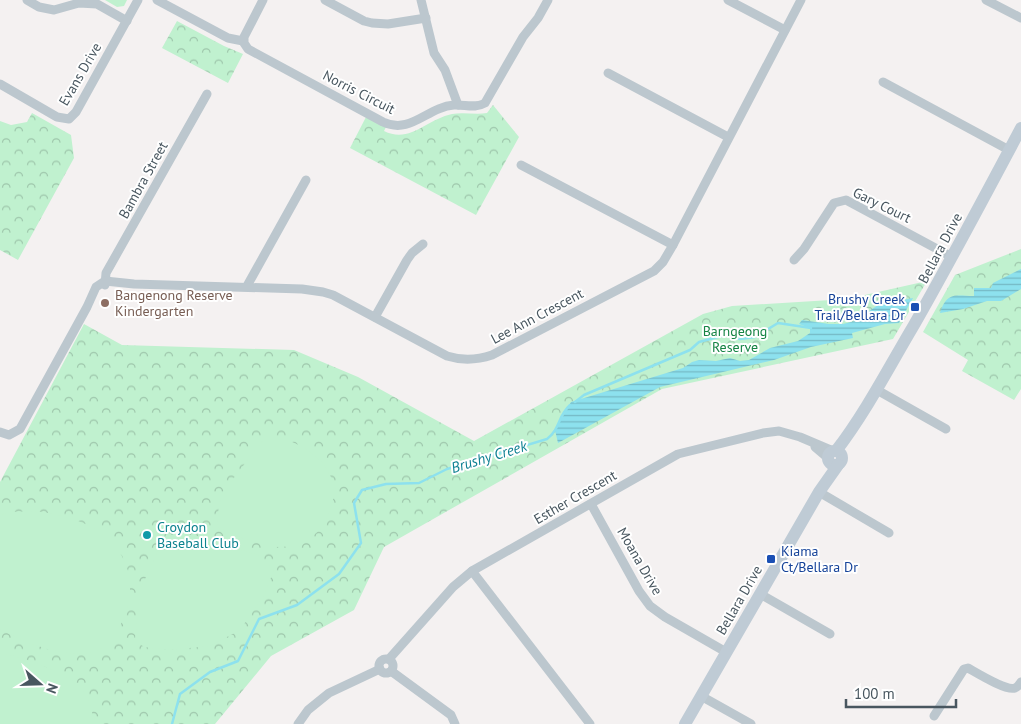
<svg xmlns="http://www.w3.org/2000/svg" width="1021" height="724" font-family="'PT Sans',sans-serif">
	<style>
		.park { fill: url(#park-crowns) }
		.pitch { fill: #c0f1cf }
		.water { fill: url(#water-rules) }
		.lines { fill: none; stroke-linecap: round; stroke-linejoin: round }
		.stream { stroke: #8de1ee; stroke-width: 2.5 }
		.street { stroke: #bcc7ce; stroke-width: 9 }
		.secondary { stroke: #bfcbd5; stroke-width: 12 }
		.education-dot { fill: #8d6e63; stroke: #fff; stroke-width: 2 }
		.transit-dot { fill: #1a4fb4; stroke: #fff; stroke-width: 2 }
		.culture-dot { fill: #0f9aa8; stroke: #fff; stroke-width: 2 }
		.labels { text-anchor: middle; stroke-width: 4; stroke-linejoin: round; paint-order: stroke }
		.street-label { font-size: 14px; fill: #48565f; stroke: #fff }
		.education-label { font-size: 14px; fill: #785e54; stroke: #fff; text-anchor: start }
		.transit-label { font-size: 14px; fill: #164399; stroke: #fff; text-anchor: end }
		.park-label { font-size: 14px; fill: #168445; stroke: #fff }
		.culture-label { font-size: 14px; fill: #0d838f; stroke: #fff; text-anchor: start }
		.water-label { font-size: 15px; font-style: italic; fill: #0b7f91; stroke: #fff }
	</style>
	<defs>
		<pattern id="park-crowns" width="20" height="18" patternUnits="userSpaceOnUse" patternTransform="scale(1.25)"><rect width="20" height="18" fill="#c0f1cf"/><path d="M2 6a3 3 0 1 1 6 0M12 15a3 3 0 1 1 6 0" fill="none" stroke="#9ec6ab"/></pattern>
		<pattern id="water-rules" width="6" height="5" patternUnits="userSpaceOnUse" patternTransform="scale(1.25)"><rect width="6" height="5" fill="#8de1ee"/><path d="M0 2.5h6" fill="none" stroke="#75b9c4"/></pattern>
	</defs>
	<rect width="100%" height="100%" fill="#f4f1f1"/>
	<!-- park -->
	<g class="park">
		<polygon points="105,0 127,0 124,6 117,7"/>
		<polygon points="177,21 224,46 243,54 228,83 162,48"/>
		<path d="M493,105L519,137L476,215L350,148L366,117L386,127L384,131C410,144 427,119 452,114C464,112 476,115 487,113Z"/>
		<polygon points="32,113 71,135 74,158 18,260 0,250 0,121 11,125 27,122"/>
		<polygon points="1021,249 1021,389 1014,400 962,371 968,360 923,332 955,275"/>
		<polygon points="927,281 893,339 662,389 384,547 354,610 271,656 215,724 0,724 0,482 84,324 122,345 294,350 358,377 474,441 703,314 732,306 847,299"/>
	</g>
	<!-- pitch -->
	<g class="pitch">
		<polygon points="263,440 288,440 305,448 323,463 336,486 332,505 323,527 301,546 276,547 244,539 217,527 219,503 233,479"/>
		<path d="M35,511C63,515 91,521 111,542C137,567 135,608 114,635C109,643 103,649 94,652C67,660 23,642 0,629V515L10,512Z"/>
		<polygon points="177,533 197,536 258,555 274,570 264,595 240,630 210,646 169,650 144,647 135,640 140,590 161,544 169,536"/>
		<path d="M0,654C18,654 66,673 78,685C88,694 94,712 93,724H0Z"/>
	</g>
	<!-- water -->
	<g class="water">
		<path d="M1021,269V289L1001,301H987L963,309L940,313C947,291 956,296 974,296V288H991L993,283Z"/>
		<polygon points="913,298 899,323 885,324 852,333 853,338 811,347 774,360 660,387 558,443 555,430 571,402 683,368 692,362 699,360 716,361 730,358 740,361 749,360 770,348 798,341 810,333 810,328 799,324 802,320 829,324 843,324 855,321 878,305"/>
	</g>
	<g class="lines">
		<!-- stream -->
		<g class="stream">
			<polyline points="575,402 584,395 690,350 699,342 725,335 740,339 755,337 778,323 811,328"/>
			<path d="M172,724L180,694L210,672L238,661L259,619L297,605L339,574L361,543L354,503L362,490L386,484L419,483L447,469L547,439C561,428 557,417 570,405"/>
		</g>
		<!-- street -->
		<g class="street">
			<polyline points="27,0 39,7 54,10 79,3 97,4 127,21"/>
			<polyline points="157,0 228,38 243,41"/>
			<path d="M263,0L244,37V43L248,49L383,122C411,135 427,107 454,105C464,104 475,109 485,103L523,37L538,18L548,0"/>
			<polyline points="325,0 364,21 372,23 388,24 426,18"/>
			<polyline points="421,0 434,53 445,70 458,105"/>
			<polyline points="728,0 785,30"/>
			<polyline points="986,0 1021,18"/>
			<polyline points="608,73 728,137"/>
			<polyline points="883,82 1009,150"/>
			<polyline points="0,84 57,117 69,119 76,112 138,0"/>
			<polyline points="521,165 673,245"/>
			<polyline points="794,260 804,249 834,203 846,200 952,257"/>
			<polyline points="105,285 106,273 207,94"/>
			<polyline points="247,286 306,180"/>
			<polyline points="375,317 407,260 412,253 423,244"/>
			<polyline points="877,390 946,429"/>
			<path d="M0,432L9,435L20,429L87,307L96,287L105,281L134,284L302,289L323,292L333,295L447,356C463,361 477,360 492,355L654,271L663,262L673,245L801,0"/>
			<polyline points="815,447 828,458"/>
			<polyline points="819,492 889,533"/>
			<polyline points="591,504 639,591 650,606 665,617 726,652"/>
			<polyline points="472,571 590,724"/>
			<polyline points="760,594 830,634"/>
			<circle cx="386" cy="666" r="7"/>
			<polyline points="389,659 453,587 472,571 678,454 763,433 779,431 800,437 833,451"/>
			<polyline points="391,671 451,715 455,724"/>
			<polyline points="701,696 751,724"/>
			<path d="M934,716L964,669L968,668C977,673 1006,691 1015,688C1018,687 1019,685 1021,682"/>
			<polyline points="298,724 308,710 329,693 380,669"/>
		</g>
		<!-- secondary -->
		<g class="secondary">
			<circle cx="835" cy="458" r="7"/>
			<path d="M836,451C866,412 889,367 914,325C951,260 986,194 1021,128"/>
			<polyline points="685,724 819,492 838,465"/>
		</g>
	</g>
	<!-- markers -->
	<circle class="education-dot" cx="105" cy="303" r="5"/>
	<g class="transit-dot">
		<rect x="910" y="302" width="10" height="10" rx="2.5"/>
		<rect x="766" y="554" width="10" height="10" rx="2.5"/>
	</g>
	<circle class="culture-dot" cx="147" cy="535" r="5"/>
	<g class="labels">
		<!-- street labels -->
		<g class="street-label">
			<text transform="translate(80 74) rotate(-60)" y="5">Evans Drive</text>
			<text transform="translate(359 92) rotate(27)" y="5">Norris Circuit</text>
			<text transform="translate(143 180) rotate(-61)" y="5">Bambra Street</text>
			<text transform="translate(882 205) rotate(26)" y="5">Gary Court</text>
			<text transform="translate(940 248) rotate(-62)" y="5">Bellara Drive</text>
			<text transform="translate(537 316) rotate(-28)" y="5">Lee Ann Crescent</text>
			<text transform="translate(575 497) rotate(-30)" y="5">Esther Crescent</text>
			<text transform="translate(640 561) rotate(60)" y="5">Moana Drive</text>
			<text transform="translate(739 600) rotate(-60)" y="5">Bellara Drive</text>
		</g>
		<!-- education labels -->
		<g class="education-label">
			<text x="115" y="300">Bangenong Reserve<tspan x="115" dy="16">Kindergarten</tspan></text>
		</g>
		<!-- transit labels -->
		<g class="transit-label">
			<text x="905" y="304">Brushy Creek<tspan x="905" dy="16">Trail/Bellara Dr</tspan></text>
			<text x="781" y="556" text-anchor="start">Kiama<tspan x="781" dy="16">Ct/Bellara Dr</tspan></text>
		</g>
		<!-- park labels -->
		<g class="park-label">
			<text x="735" y="336">Barngeong<tspan x="735" dy="16">Reserve</tspan></text>
		</g>
		<!-- culture labels -->
		<g class="culture-label">
			<text x="157" y="532">Croydon<tspan x="157" dy="16">Baseball Club</tspan></text>
		</g>
		<!-- water labels -->
		<g class="water-label">
			<text transform="translate(489 457) rotate(-17)" y="5">Brushy Creek</text>
		</g>
	</g>
	<!-- north arrow -->
	<g transform="translate(40 684) rotate(110)" stroke="#ffffff" stroke-width="4" paint-order="stroke">
	<path d="M0-4L9 19L0 12L-9 19Z" fill="#48565f"/>
	<text y="-8" font-size="14" font-weight="bold" text-anchor="middle" fill="#48565f">N</text>
	</g>
	<!-- scale -->
	<path d="M846 699v8h110v-8" fill="none" stroke="#48565f" stroke-width="2.5"/>
	<text x="854" y="699" font-size="15" fill="#48565f" stroke="#ffffff" stroke-width="4" paint-order="stroke">100 m</text>
</svg>
